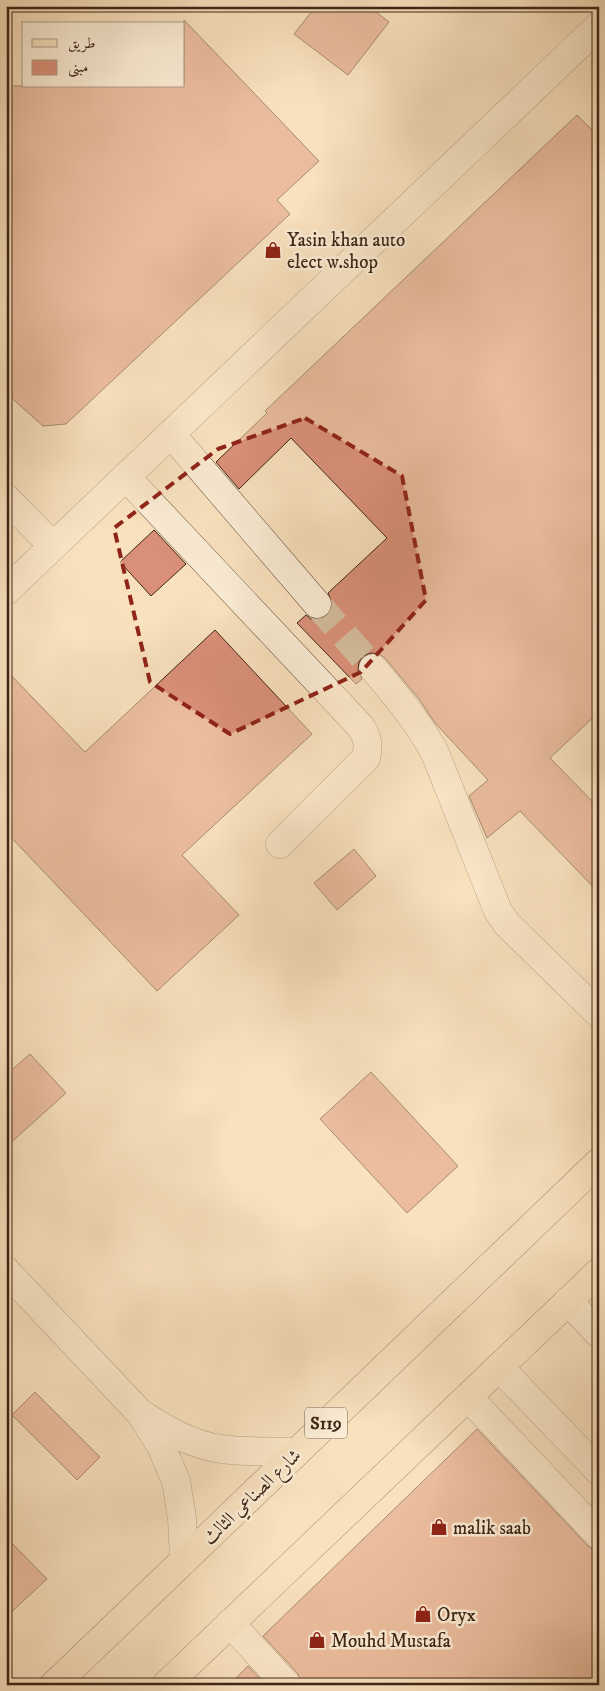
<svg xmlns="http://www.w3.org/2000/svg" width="605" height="1691" font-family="'IM FELL DW Pica',Amiri,serif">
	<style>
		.building { fill: #da9078; stroke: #3e2617 }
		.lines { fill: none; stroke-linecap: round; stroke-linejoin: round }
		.minor-tunnel { stroke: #d4bc9d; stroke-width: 28; stroke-dasharray: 28 14; stroke-linecap: butt }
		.minor-casing { stroke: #6d5541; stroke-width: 29 }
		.major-casing { stroke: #3e2617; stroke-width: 29 }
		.minor { stroke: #fbecd5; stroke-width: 28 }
		.major { stroke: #f9e1be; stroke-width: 28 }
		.marked { fill: none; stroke: #8f2418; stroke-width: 4; stroke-dasharray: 10 6; stroke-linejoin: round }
		.labels { text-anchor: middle; stroke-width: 5; stroke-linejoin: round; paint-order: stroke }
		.shield { fill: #fbecd5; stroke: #776150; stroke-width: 1 }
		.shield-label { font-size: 18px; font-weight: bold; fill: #3e2617 }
		.poi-label { font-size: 19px; fill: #3e2617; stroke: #fbecd5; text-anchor: start }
		.street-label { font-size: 19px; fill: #3e2617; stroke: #fbecd5 }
	</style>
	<rect width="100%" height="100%" fill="#f9e1be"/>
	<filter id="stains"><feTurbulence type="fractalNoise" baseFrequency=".004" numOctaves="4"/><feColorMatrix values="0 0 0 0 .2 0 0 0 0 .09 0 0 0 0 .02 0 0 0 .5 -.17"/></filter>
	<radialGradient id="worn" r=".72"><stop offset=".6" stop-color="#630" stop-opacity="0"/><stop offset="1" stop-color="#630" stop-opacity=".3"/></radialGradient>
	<!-- building -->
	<g class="building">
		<polygon points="316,6 368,6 389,22 348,75 294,34"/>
		<polygon points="184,20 319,161 277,200 290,214 66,424 43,426 6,393 6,86 184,86"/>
		<polygon points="577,115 599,137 599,712 550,758 599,808 599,893 520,811 487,838 469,796 488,780 435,723 419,699 385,658 379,654 371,653 363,656 359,662 358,670 362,679 356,684 297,623 306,615 311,619 319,619 328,615 332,610 332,602 328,593 387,538 291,438 239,489 216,462 267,413 265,411"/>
		<polygon points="154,530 186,564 151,596 120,562"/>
		<polygon points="215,630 312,734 182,855 239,915 157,991 6,832 6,670 85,752"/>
		<polygon points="354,849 376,876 337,910 314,883"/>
		<polygon points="30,1054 66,1093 6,1147 6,1075"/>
		<polygon points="371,1072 458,1166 407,1213 320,1119"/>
		<polygon points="35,1392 100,1457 77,1480 12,1415"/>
		<polygon points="477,1429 588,1546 594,1550 599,1550 599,1685 302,1685 298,1674 263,1636"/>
		<polygon points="6,1537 47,1579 6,1617"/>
		<polygon points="248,1666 266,1685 229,1685"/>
	</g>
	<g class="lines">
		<!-- minor-tunnel -->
		<polyline class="minor-tunnel" points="317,604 373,668"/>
		<!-- minor casing -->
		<g class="minor-casing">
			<g id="minor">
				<polyline points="171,434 317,604"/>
				<path d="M126,477L361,727C368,738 369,746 366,758L280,844"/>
				<polyline points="6,498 53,546"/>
				<polyline points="6,591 599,26"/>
				<path d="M373,668C397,697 417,720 435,753L498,911L507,924L599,1014"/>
				<polyline points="6,1271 141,1414 161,1446 176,1481 182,1518 184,1560"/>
				<polyline points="568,1301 599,1334"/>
				<polyline points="499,1367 599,1471"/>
				<polyline points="468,1397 599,1535"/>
				<path d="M145,1416C170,1433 199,1448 230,1450C252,1452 275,1451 297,1452"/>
				<polyline points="230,1623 287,1685"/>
			</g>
		</g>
		<!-- major casing -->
		<g class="major-casing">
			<g id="major">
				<polyline points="54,1685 599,1162"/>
				<polyline points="166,1685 599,1272"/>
			</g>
		</g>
		<!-- minor -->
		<use href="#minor" class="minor"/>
		<!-- major -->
		<use href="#major" class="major"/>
	</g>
	<!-- marked area -->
	<path d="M0 0H605V1691H0ZM305,418L402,476L426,600L361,672L230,734L150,682L114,528L218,449Z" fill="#f9e1be" fill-opacity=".55" fill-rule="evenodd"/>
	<path class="marked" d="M305,418L402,476L426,600L361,672L230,734L150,682L114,528L218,449Z"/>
	<!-- icons -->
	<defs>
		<g id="shop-bare" transform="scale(1.35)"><path d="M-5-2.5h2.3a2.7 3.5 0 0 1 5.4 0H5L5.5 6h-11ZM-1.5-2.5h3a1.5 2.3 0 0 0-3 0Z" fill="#8f2418" stroke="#fbecd5" stroke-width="2.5" paint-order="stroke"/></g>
	</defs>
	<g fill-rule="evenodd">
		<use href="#shop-bare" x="273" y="250"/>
		<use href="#shop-bare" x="439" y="1527"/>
		<use href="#shop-bare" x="423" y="1614"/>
		<use href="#shop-bare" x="317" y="1640"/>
	</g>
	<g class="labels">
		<!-- shield labels -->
		<rect class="shield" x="305" y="1407.5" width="42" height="31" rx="4"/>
		<g class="shield-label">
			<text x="326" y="1429">S119</text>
		</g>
		<!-- poi labels -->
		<g class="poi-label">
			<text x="287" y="246">Yasin khan auto<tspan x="287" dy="22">elect w.shop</tspan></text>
			<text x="453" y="1534">malik saab</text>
			<text x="437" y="1621">Oryx</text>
			<text x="331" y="1647">Mouhd Mustafa</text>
		</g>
		<!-- street labels -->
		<g class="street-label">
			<text transform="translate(251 1496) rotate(-44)" y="7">شارع الصناعي الثالث</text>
		</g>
	</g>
	<!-- margin -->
	<rect width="605" height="1691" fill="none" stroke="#f9e1be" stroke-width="25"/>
	<rect x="8" y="8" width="590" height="1676" fill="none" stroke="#3e2617" stroke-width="2.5"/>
	<rect x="12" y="12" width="580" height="1666" fill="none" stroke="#3e2617"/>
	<!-- legend -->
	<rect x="22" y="22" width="162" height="65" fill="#fbecd5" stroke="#af9d89"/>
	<rect x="32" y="39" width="25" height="8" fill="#f9e1be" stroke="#af9d89"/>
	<text x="68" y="48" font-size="15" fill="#3e2617">طريق</text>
	<rect x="32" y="60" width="25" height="15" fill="#da9078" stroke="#af9d89"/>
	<text x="68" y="72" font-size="15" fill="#3e2617">مبنى</text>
	<rect width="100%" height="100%" filter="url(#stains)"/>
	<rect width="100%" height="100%" fill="url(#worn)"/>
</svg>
